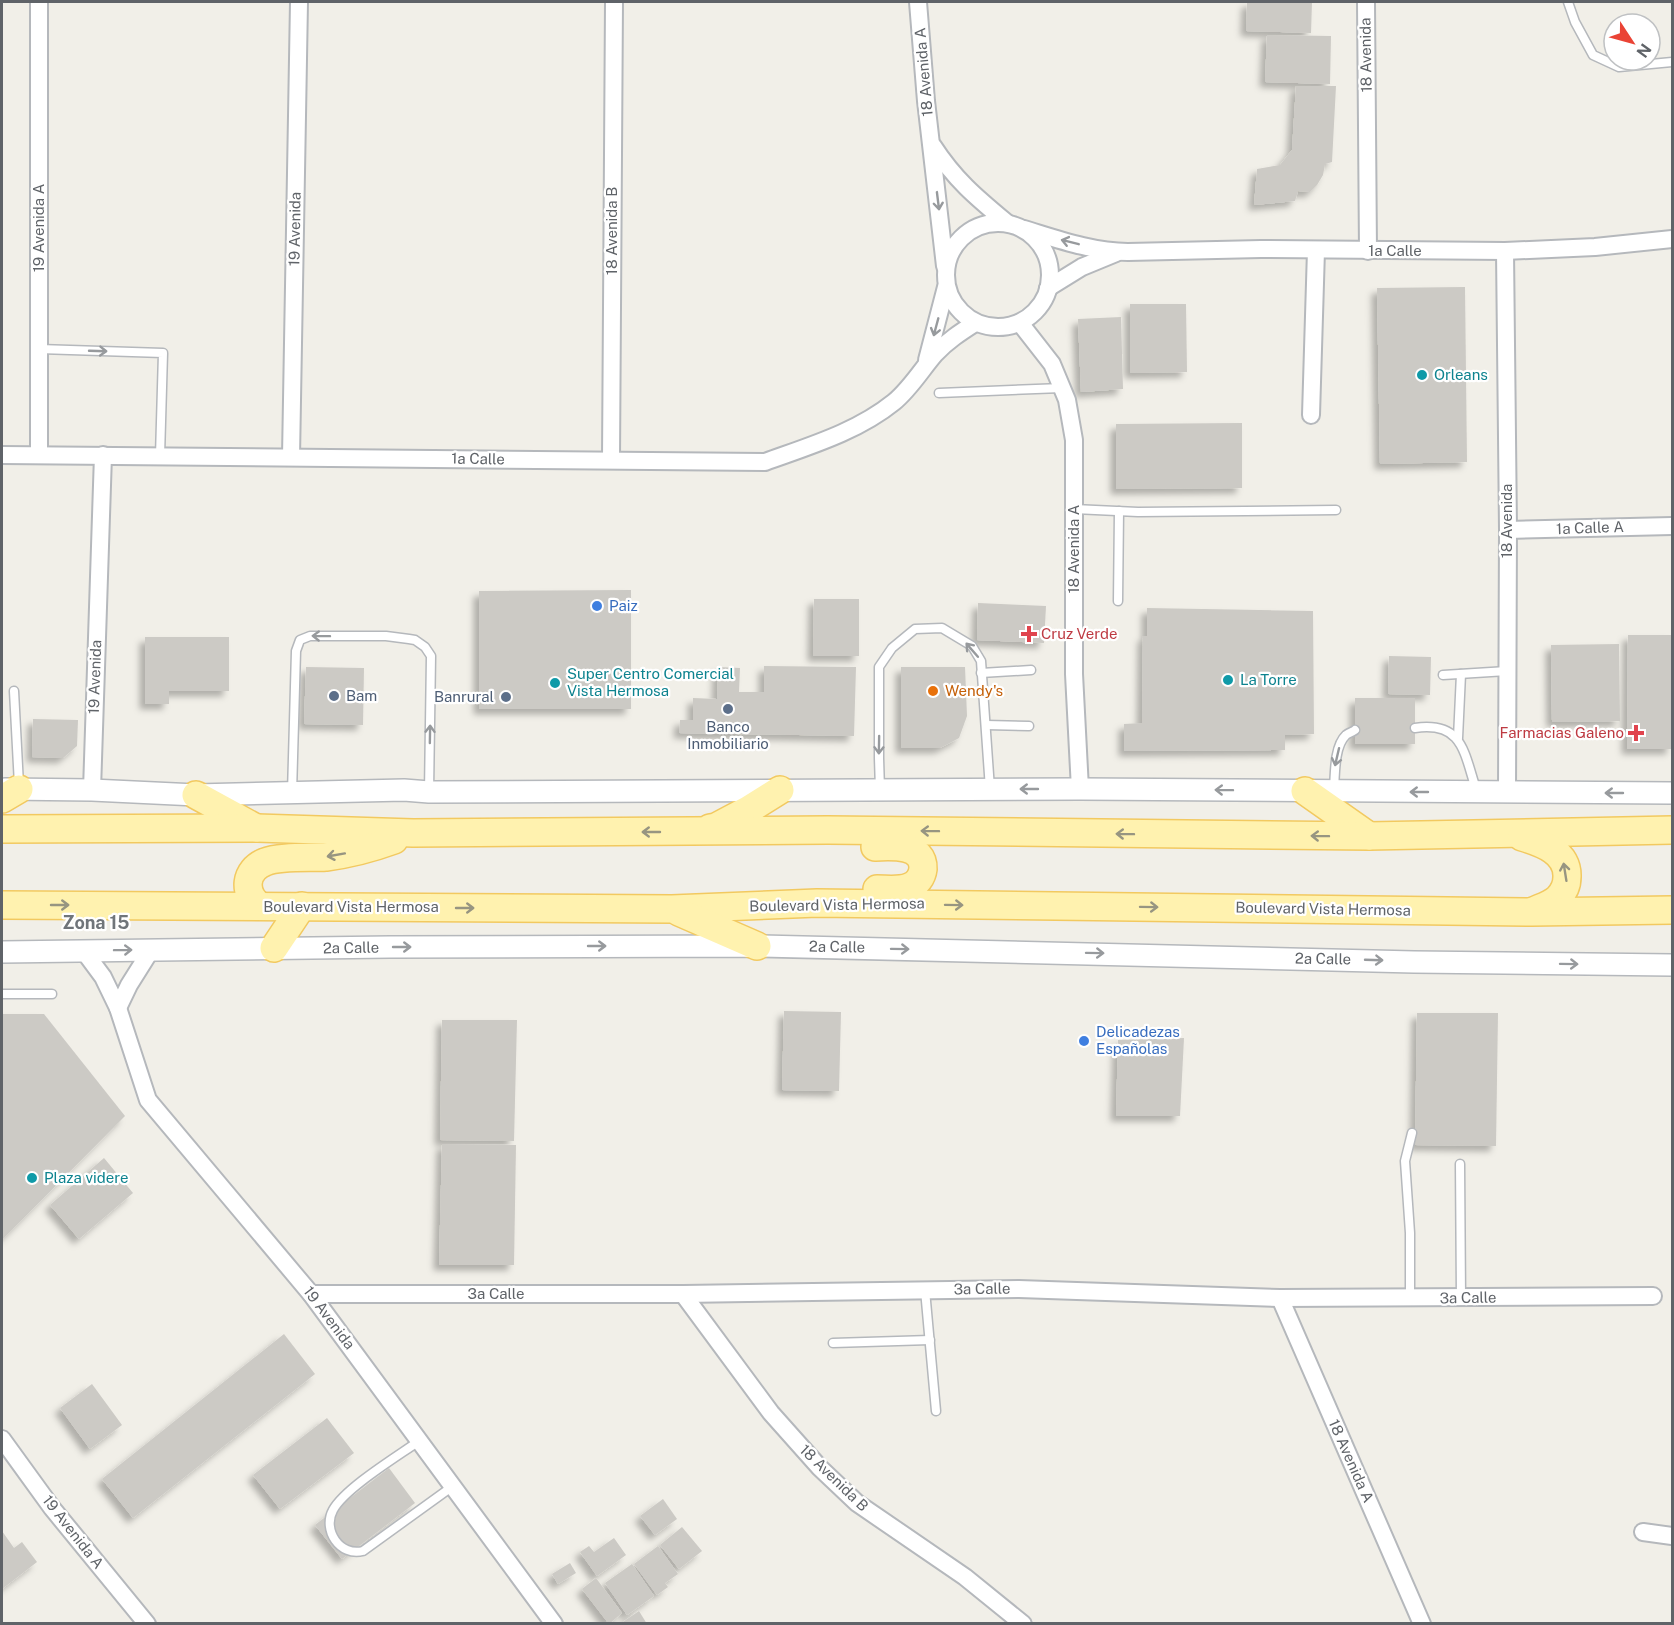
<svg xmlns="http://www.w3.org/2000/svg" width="1674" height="1625" font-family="'Public Sans',sans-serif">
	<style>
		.building { fill: #cccac5; filter: url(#shadow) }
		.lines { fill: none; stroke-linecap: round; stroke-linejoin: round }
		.service-casing { stroke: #b5b8bc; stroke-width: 11 }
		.minor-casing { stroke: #b5b8bc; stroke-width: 20 }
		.tertiary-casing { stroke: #b5b8bc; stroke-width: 24 }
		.primary-casing { stroke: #f2c960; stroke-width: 30 }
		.service { stroke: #fff; stroke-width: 8 }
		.minor { stroke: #fff; stroke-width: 16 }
		.tertiary { stroke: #fff; stroke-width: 21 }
		.primary { stroke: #fff2af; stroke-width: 27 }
		.oneway { stroke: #979a9d }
		.oneway2 { stroke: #979581 }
		.culture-dot { fill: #0f9aa8; stroke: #fff; stroke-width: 2 }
		.shop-dot { fill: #3f7fe0; stroke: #fff; stroke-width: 2 }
		.health-dot { fill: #e0444e; stroke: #fff; stroke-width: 2 }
		.food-dot { fill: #e8710a; stroke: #fff; stroke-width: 2 }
		.service-dot { fill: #5c6f8a; stroke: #fff; stroke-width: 2 }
		.labels { text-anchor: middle; stroke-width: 4.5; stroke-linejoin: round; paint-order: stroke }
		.street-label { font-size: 15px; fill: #5f6368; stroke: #fff }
		.culture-label { font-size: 15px; fill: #0d838f; stroke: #fff; text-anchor: start }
		.shop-label { font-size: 15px; fill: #366cbe; stroke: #fff; text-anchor: start }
		.health-label { font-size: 15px; fill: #be3a42; stroke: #fff; text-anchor: start }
		.food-label { font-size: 15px; fill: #c56008; stroke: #fff; text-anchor: start }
		.service-label { font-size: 15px; fill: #4e5e75; stroke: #fff; text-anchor: start }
		.quarter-label { font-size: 18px; font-weight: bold; fill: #70757a; stroke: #fff }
	</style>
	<defs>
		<filter id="shadow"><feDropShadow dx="-5.5" dy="5.5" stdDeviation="3" flood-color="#0004"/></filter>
	</defs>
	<rect width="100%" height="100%" fill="#f1efe8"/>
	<!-- building -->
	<g class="building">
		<polygon points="1247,2 1312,2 1311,33 1246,31"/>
		<polygon points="1267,35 1331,36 1330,84 1265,82"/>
		<polygon points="1296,86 1336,86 1332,162 1325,164 1323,175 1317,185 1310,192 1298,191 1295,201 1254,205 1257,169 1280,165 1292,150"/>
		<polygon points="1465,287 1467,462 1380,464 1377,288"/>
		<polygon points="1130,304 1186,304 1187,372 1130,373"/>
		<polygon points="1121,317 1123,389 1081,392 1078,319"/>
		<polygon points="1242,423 1242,488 1116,489 1116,424"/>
		<polygon points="631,590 631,709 479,709 479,591"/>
		<polygon points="814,599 859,599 859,656 813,656"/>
		<polygon points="978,603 1046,606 1044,643 977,640"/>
		<polygon points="1147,608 1313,611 1314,734 1285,735 1285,750 1124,751 1124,724 1142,723 1143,636 1147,636"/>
		<polygon points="1628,635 1672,635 1672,749 1627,749"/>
		<polygon points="145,637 229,637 229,691 169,691 169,704 145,704"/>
		<polygon points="1619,644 1620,721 1552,722 1551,645"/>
		<polygon points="1389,656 1431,657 1430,695 1388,694"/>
		<polygon points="764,666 856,667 854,736 679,733 680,720 693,720 693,698 717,699 718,667 740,668 739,692 764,692"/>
		<polygon points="306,667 364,668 363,725 304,724"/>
		<polygon points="901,667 965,667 967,716 959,738 940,748 901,748"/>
		<rect x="1355" y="698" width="60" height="46"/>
		<polygon points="33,719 78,720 77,746 63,758 32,757"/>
		<polygon points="784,1011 841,1012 839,1091 782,1090"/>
		<polygon points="1417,1013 1498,1013 1496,1146 1415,1145"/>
		<polygon points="2,1014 44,1014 125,1116 2,1240"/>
		<polygon points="442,1020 517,1020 514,1141 440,1140"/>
		<polygon points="1184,1038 1180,1116 1116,1116 1118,1040"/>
		<polygon points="442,1144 516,1145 514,1265 439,1265"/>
		<polygon points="104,1158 133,1193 79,1239 50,1205"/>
		<polygon points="284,1334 315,1374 133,1518 102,1479"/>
		<polygon points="92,1384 122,1425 90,1449 60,1408"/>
		<polygon points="327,1418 354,1453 280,1509 253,1475"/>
		<polygon points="389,1468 415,1503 342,1559 315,1525"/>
		<polygon points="663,1499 677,1519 655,1535 640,1516"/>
		<polygon points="682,1527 702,1551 679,1569 660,1545"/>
		<polygon points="2,1531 14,1548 22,1542 37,1562 2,1589"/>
		<polygon points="614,1538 626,1555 597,1576 580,1552 589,1546 594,1552"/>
		<polygon points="658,1546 678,1574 665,1583 668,1587 657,1595 634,1564"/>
		<polygon points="570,1563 576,1573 558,1584 552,1574"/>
		<polygon points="632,1564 654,1596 627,1615 605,1583"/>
		<polygon points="596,1578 622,1613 609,1624 582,1589"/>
		<polygon points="639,1611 647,1624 620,1624"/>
	</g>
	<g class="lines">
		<!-- service casing -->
		<g class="service-casing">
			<g id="service">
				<polyline points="1568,2 1575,22 1593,55 1619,67 1672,62"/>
				<polyline points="39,349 163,353 160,456"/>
				<polyline points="939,393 1062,388"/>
				<polyline points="1074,509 1138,512 1336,510"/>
				<polyline points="1118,601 1119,511"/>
				<polyline points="981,673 1031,670"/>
				<polyline points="1443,675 1507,671"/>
				<polyline points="14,691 19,785"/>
				<polyline points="986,725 1029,726"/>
				<path d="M1415,728C1464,721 1464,754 1477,792"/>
				<polyline points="1458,738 1461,674"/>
				<polyline points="880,790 879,758 879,667 892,648 915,629 942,628 972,646 981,661 990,789"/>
				<path d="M1334,791C1335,775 1334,746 1346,735C1347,734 1354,731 1355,730"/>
				<polyline points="292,793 296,651 300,640 310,636 386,636 409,639 415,640 425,647 431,656 429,792"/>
				<polyline points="2,994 52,994"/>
				<polyline points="1460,1164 1461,1298"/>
				<polyline points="925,1290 936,1411"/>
				<polyline points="1410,1298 1410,1233 1405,1161 1412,1133"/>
				<polyline points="833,1343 930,1340"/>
				<path d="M419,1441C398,1456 345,1488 333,1510C322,1530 340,1557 363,1551L453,1486"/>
			</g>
		</g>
		<!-- minor casing -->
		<g class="minor-casing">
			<g id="minor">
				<polyline points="39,2 39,455"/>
				<polyline points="918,2 926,101 945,266"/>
				<polyline points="1366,3 1368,251"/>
				<path d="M933,146C955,180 977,198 1007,223"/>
				<circle cx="998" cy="275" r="52"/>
				<path d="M1024,229C1057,239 1093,252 1128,252L1261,249L1505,251L1595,247L1672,239"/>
				<polyline points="1505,251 1508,530 1507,792"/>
				<polyline points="1048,288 1082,267 1116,253"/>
				<polyline points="1020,323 1052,364 1067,400 1074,440 1074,674 1080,789"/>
				<polyline points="927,360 946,287"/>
				<polyline points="1311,415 1316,250"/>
				<path d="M2,455L765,462C809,446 857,432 894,402C910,389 922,369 935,354C947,341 961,332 975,323"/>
				<polyline points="291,457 299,2"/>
				<polyline points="611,460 614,2"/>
				<polyline points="1508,530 1672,526"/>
				<polyline points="92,790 103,455"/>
				<polyline points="83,950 103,977 118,1008 148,1100 311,1294 554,1624"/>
				<polyline points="118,1008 129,985 151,950"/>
				<polyline points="311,1294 683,1294 1019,1289 1280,1298 1653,1296"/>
				<polyline points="683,1294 771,1413 820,1468 857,1503 965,1577 1023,1624"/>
				<polyline points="1280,1298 1422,1624"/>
				<polyline points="2,1439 52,1508 147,1624"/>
				<polyline points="1643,1532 1672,1536"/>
			</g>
		</g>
		<!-- tertiary casing -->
		<g class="tertiary-casing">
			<g id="tertiary">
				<polyline points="5,789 92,790 196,795 404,790 429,792 1080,789 1672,793"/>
				<polyline points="2,952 390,947 757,946 1414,962 1672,965"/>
			</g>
		</g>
		<!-- primary casing -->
		<g class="primary-casing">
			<g id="primary">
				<polyline points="1305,791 1369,836"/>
				<polyline points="196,795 256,828"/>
				<polyline points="2,799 19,789"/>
				<polyline points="710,828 716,827 748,810 780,790"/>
				<polyline points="2,829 257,828 413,833 828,830 1369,836 1672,830"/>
				<path d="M1522,837C1542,843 1568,852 1567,877C1567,885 1564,892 1558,898C1552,904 1542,907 1533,911"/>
				<path d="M875,847C892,846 924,844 923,869C922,877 917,884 909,887C899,891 887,889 877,889"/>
				<polyline points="2,905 672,909 817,903 1532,912 1672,910"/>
				<path d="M260,906C242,893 245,870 265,862C279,856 310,858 326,857C350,854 372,848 394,840"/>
				<polyline points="679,912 757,946"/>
				<polyline points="274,948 302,906"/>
			</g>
		</g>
		<!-- service -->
		<use href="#service" class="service"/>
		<!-- minor -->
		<use href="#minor" class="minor"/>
		<!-- tertiary -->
		<use href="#tertiary" class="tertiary"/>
		<!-- primary -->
		<use href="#primary" class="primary"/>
	</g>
	<!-- one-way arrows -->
	<defs><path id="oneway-shaft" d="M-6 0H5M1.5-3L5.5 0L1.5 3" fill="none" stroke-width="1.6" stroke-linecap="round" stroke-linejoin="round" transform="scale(1.5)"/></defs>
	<g class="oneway">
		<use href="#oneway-shaft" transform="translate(938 201) rotate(83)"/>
		<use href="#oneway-shaft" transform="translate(1070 242) rotate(-166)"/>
		<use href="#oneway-shaft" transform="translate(936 327) rotate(105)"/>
		<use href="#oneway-shaft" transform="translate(98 351) rotate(2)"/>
		<use href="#oneway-shaft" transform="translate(321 636) rotate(-179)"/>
		<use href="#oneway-shaft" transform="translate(972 650) rotate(-131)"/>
		<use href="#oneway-shaft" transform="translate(430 734) rotate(-89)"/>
		<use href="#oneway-shaft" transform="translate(879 745) rotate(91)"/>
		<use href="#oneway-shaft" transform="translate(1337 757) rotate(103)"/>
		<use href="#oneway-shaft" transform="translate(1029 789) rotate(180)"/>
		<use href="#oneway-shaft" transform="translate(1224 790) rotate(-179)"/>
		<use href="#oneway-shaft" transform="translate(1419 792) rotate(-180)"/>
		<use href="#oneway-shaft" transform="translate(1614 793) rotate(-180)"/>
		<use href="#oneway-shaft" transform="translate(597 946)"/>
		<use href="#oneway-shaft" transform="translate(402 947)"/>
		<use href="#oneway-shaft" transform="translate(900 949) rotate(1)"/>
		<use href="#oneway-shaft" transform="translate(123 950) rotate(-1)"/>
		<use href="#oneway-shaft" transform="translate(1095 953) rotate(1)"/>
		<use href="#oneway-shaft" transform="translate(1374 960) rotate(2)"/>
		<use href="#oneway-shaft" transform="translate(1569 964) rotate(1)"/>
	</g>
	<g class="oneway2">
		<use href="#oneway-shaft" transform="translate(930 831) rotate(-179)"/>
		<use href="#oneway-shaft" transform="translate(651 832) rotate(180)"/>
		<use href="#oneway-shaft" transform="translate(1125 834) rotate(-179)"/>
		<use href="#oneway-shaft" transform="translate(1320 836) rotate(-179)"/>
		<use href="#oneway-shaft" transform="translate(336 855) rotate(170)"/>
		<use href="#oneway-shaft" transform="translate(1565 872) rotate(-99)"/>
		<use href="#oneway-shaft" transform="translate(60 905)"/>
		<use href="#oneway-shaft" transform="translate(954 905) rotate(1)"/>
		<use href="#oneway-shaft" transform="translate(1149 907) rotate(1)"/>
		<use href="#oneway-shaft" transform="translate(465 908)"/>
	</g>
	<!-- markers -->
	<g class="culture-dot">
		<circle cx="1422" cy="375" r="6"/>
		<circle cx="1228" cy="680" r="6"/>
		<circle cx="555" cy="683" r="6"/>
		<circle cx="32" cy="1178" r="6"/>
	</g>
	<g class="shop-dot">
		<circle cx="597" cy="606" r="6"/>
		<circle cx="1084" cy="1041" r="6"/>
	</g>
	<g class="health-dot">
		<path d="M1026 625h6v6h6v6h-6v6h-6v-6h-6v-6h6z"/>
		<path d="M1633 724h6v6h6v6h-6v6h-6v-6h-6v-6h6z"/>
	</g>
	<circle class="food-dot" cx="933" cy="691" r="6"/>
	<g class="service-dot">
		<circle cx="334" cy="696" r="6"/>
		<circle cx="506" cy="697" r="6"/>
		<circle cx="728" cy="709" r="6"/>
	</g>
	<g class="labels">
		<!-- street labels -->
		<g class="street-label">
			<text transform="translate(1366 55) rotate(-91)" y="5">18 Avenida</text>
			<text transform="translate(924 72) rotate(-95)" y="5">18 Avenida A</text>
			<text transform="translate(39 228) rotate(-90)" y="5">19 Avenida A</text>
			<text transform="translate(295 229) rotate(-89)" y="5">19 Avenida</text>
			<text transform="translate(612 231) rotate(-90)" y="5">18 Avenida B</text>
			<text x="1395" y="256">1a Calle</text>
			<text transform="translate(478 459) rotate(1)" y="5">1a Calle</text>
			<text transform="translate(1507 521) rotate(-90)" y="5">18 Avenida</text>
			<text transform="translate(1590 528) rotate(-2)" y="5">1a Calle A</text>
			<text transform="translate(1074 549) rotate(-90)" y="5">18 Avenida A</text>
			<text transform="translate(95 677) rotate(-88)" y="5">19 Avenida</text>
			<text transform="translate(837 905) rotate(-1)" y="5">Boulevard Vista Hermosa</text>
			<text x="351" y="912">Boulevard Vista Hermosa</text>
			<text transform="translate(1323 909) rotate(1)" y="5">Boulevard Vista Hermosa</text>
			<text transform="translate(837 947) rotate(1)" y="5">2a Calle</text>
			<text transform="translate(351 948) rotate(-1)" y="5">2a Calle</text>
			<text transform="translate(1323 959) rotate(1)" y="5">2a Calle</text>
			<text transform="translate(982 1289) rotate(-1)" y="5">3a Calle</text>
			<text x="496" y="1299">3a Calle</text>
			<text transform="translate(1468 1298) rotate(-1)" y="5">3a Calle</text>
			<text transform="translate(329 1318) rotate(53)" y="5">19 Avenida</text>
			<text transform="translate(1351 1461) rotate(66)" y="5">18 Avenida A</text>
			<text transform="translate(834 1478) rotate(44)" y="5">18 Avenida B</text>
			<text transform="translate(73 1532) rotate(52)" y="5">19 Avenida A</text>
		</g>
		<!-- culture labels -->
		<g class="culture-label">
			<text x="1434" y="380">Orleans</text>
			<text x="567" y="679">Super Centro Comercial<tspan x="567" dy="17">Vista Hermosa</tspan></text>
			<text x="1240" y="685">La Torre</text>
			<text x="44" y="1183">Plaza videre</text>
		</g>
		<!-- shop labels -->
		<g class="shop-label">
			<text x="609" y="611">Paiz</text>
			<text x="1096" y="1037">Delicadezas<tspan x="1096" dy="17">Españolas</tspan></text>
		</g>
		<!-- health labels -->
		<g class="health-label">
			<text x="1041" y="639">Cruz Verde</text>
			<text x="1624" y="738" text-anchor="end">Farmacias Galeno</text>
		</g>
		<!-- food labels -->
		<g class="food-label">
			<text x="945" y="696">Wendy's</text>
		</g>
		<!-- service labels -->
		<g class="service-label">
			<text x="346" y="701">Bam</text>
			<text x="494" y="702" text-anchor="end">Banrural</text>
			<text x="728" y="732" text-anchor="middle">Banco<tspan x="728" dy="17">Inmobiliario</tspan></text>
		</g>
		<!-- quarter labels -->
		<g class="quarter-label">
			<text x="96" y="929">Zona 15</text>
		</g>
	</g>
	<!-- border -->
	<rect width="1674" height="1625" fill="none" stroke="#5f6368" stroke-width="6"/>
	<!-- north arrow -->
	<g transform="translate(1632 42) rotate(126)"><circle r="28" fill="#ffffff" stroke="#bfc1c3" stroke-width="1.5"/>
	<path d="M0-4.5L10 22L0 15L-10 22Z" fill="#ea4335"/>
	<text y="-9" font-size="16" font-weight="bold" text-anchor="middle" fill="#5f6368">N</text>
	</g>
</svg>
